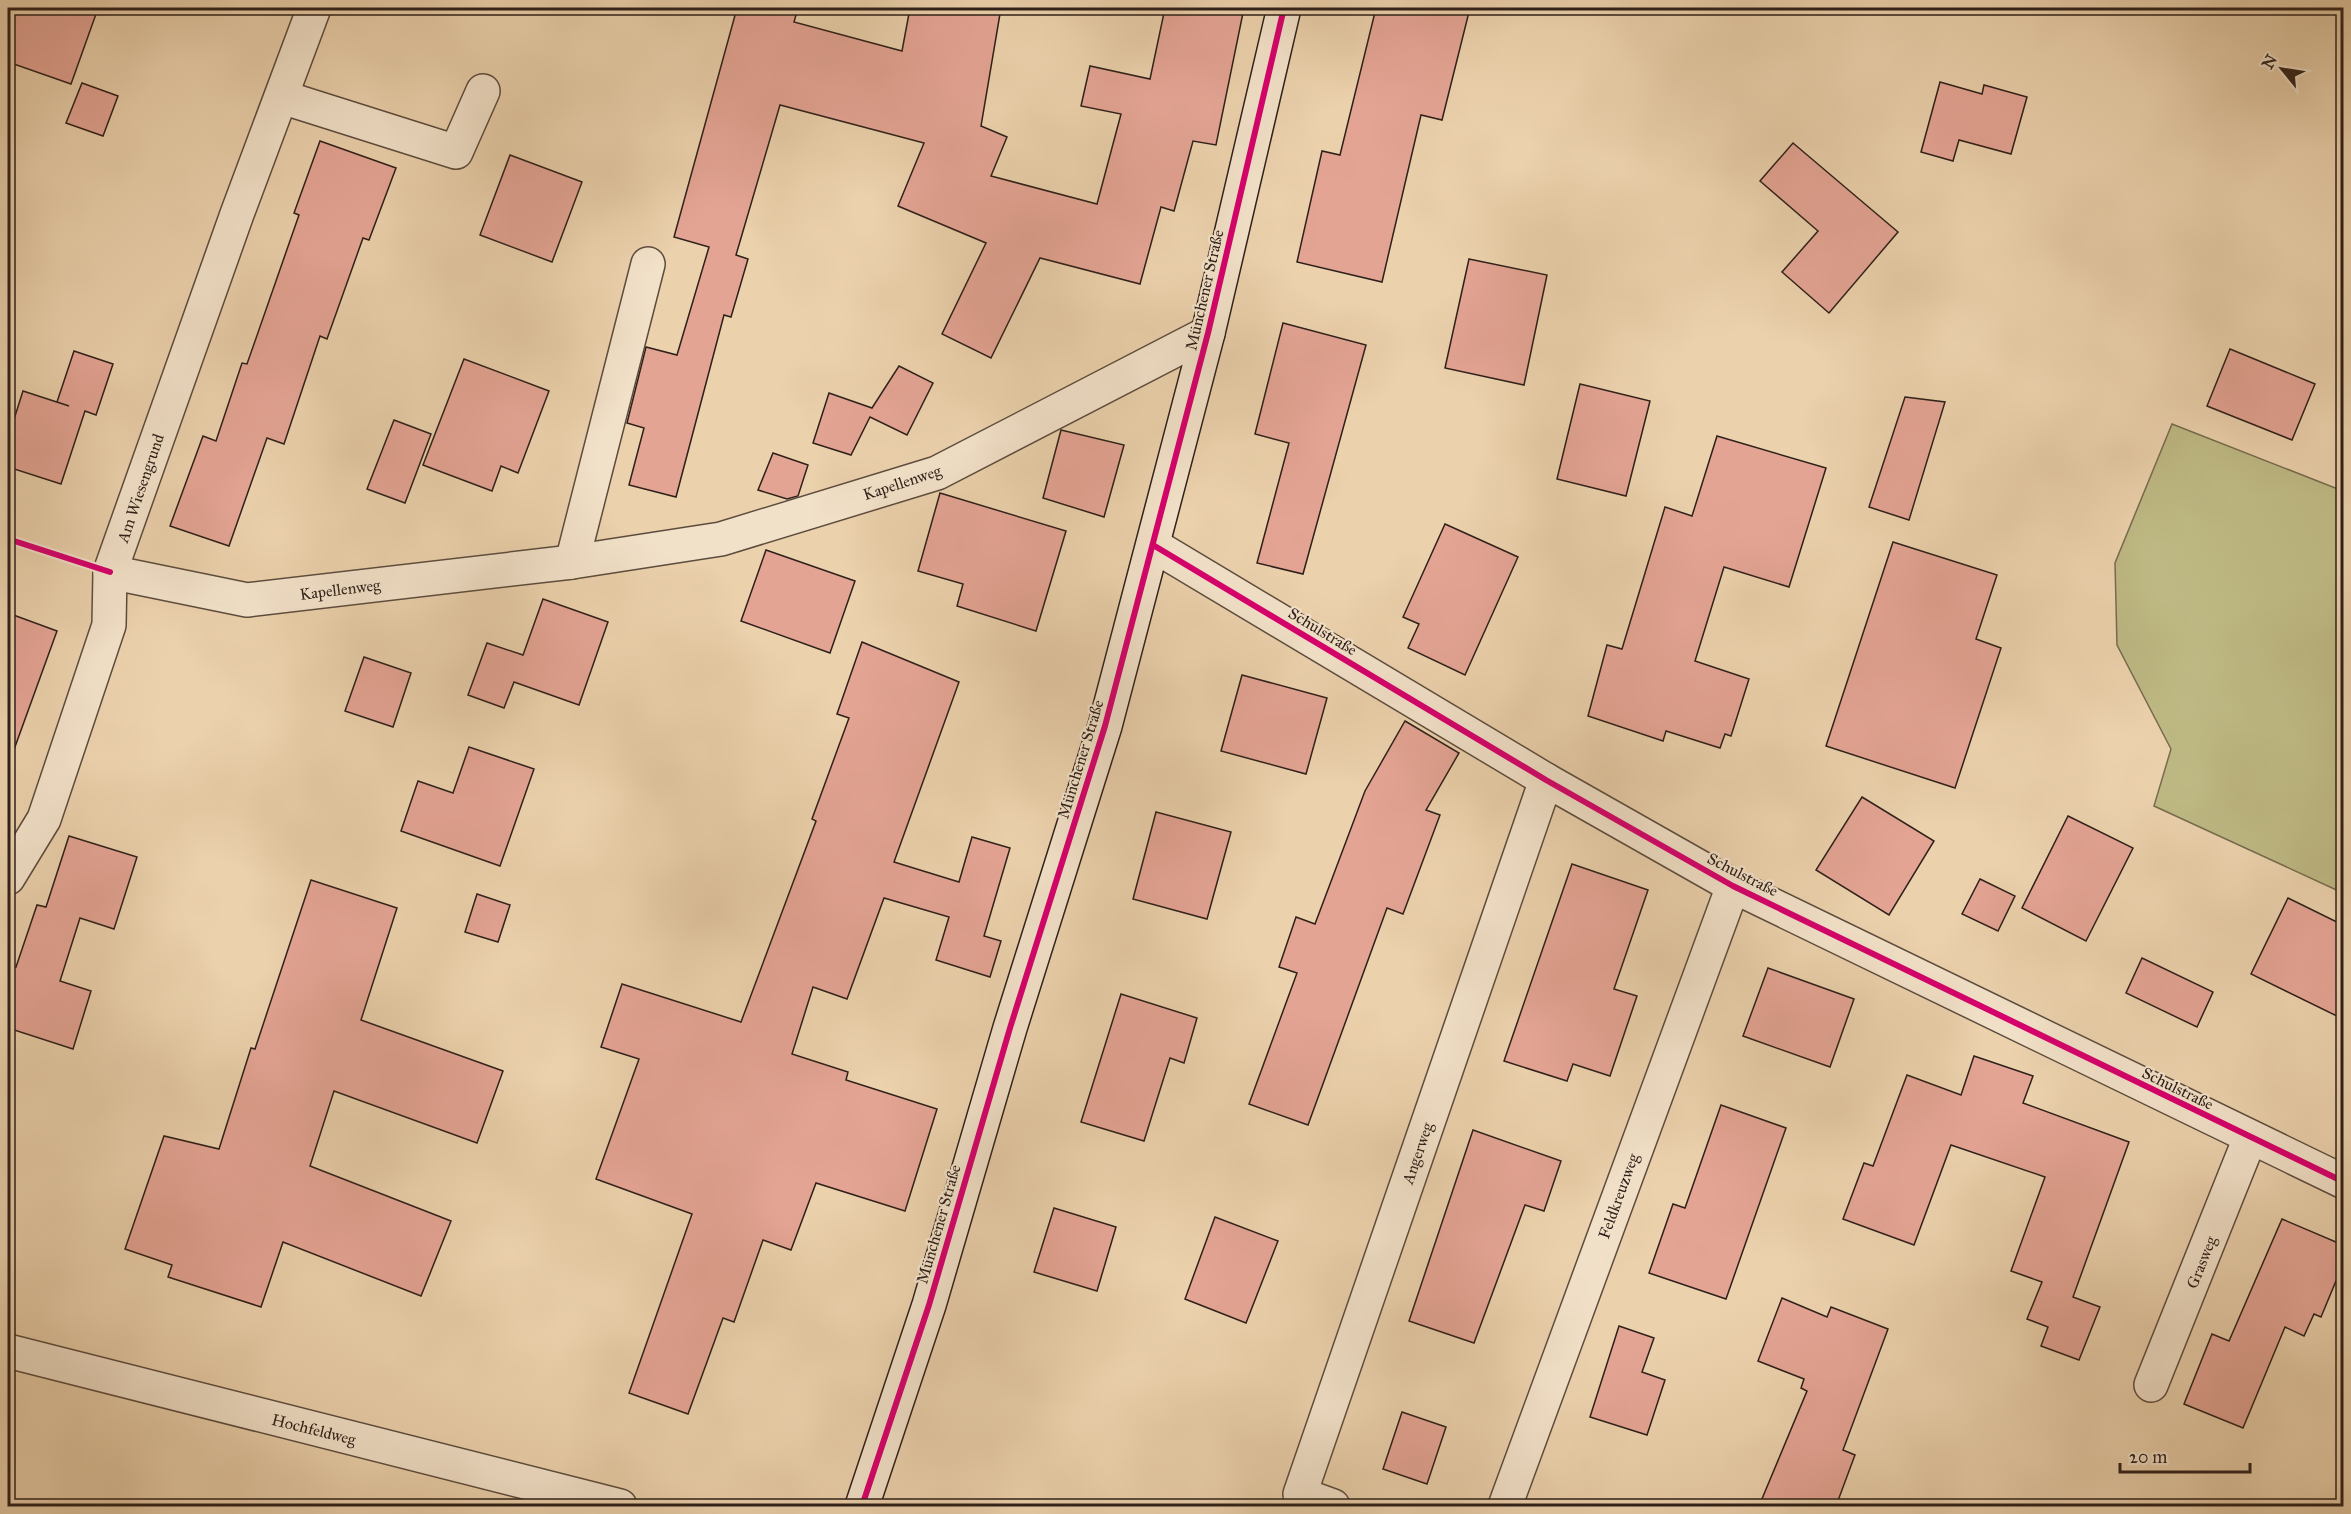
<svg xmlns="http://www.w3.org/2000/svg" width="2351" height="1514" font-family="'IM FELL Great Primer',serif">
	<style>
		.green { fill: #beb984; stroke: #766c4f; stroke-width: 1.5 }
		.building { fill: #e4a494; stroke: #2e201a; stroke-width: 1.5 }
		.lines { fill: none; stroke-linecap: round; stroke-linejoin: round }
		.street-casing { stroke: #5d4c3e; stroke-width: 36 }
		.secondary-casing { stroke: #2e201a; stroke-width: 36 }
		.street { stroke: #f2e1c9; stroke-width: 33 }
		.secondary { stroke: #f2e1c9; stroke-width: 33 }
		.cycleway-casing { stroke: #f2e1c9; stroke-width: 10 }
		.cycleway { stroke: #d6006c; stroke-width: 6 }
		.labels { text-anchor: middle; stroke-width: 4.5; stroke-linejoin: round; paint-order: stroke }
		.street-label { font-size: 16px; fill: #2e201a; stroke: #f2e1c9 }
	</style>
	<rect width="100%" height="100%" fill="#ebd1ac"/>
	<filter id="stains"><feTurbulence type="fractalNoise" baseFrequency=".00333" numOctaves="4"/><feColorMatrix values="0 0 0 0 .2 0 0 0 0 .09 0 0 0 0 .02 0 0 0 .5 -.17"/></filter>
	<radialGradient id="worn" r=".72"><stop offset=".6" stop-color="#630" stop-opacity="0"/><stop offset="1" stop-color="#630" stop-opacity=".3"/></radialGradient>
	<!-- green -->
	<polygon class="green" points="2172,424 2343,491 2343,893 2154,806 2171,749 2117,645 2115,563"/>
	<!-- building -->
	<g class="building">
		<polygon points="8,8 76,8 96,14 71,84 8,62"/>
		<polygon points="737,8 798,8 794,22 902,51 910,8 1001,8 981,126 1007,137 991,176 1097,204 1121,114 1081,106 1090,66 1150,79 1165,8 1244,8 1216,145 1193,141 1174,211 1161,207 1140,284 1040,258 991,358 942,334 986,243 898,206 924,143 780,105 736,255 748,259 731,317 724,315 676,497 629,485 644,428 627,423 646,347 677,355 709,247 674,237"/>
		<polygon points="1376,8 1470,8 1442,120 1421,115 1382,282 1297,262 1322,151 1340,155"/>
		<polygon points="1940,82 1982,94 1984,85 2027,97 2011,154 1959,140 1953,161 1921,152"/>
		<polygon points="82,83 118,96 103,136 66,123"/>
		<polygon points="320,141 396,168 369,240 363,238 327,339 320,336 284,444 267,438 229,546 170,526 203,436 216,441 242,363 247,364 299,215 294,213"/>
		<polygon points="1793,143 1898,232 1829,313 1782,272 1818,231 1760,181"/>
		<polygon points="510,155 582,182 552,262 480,235"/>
		<polygon points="1469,259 1547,275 1524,385 1445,368"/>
		<polygon points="1283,323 1366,345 1303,574 1257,563 1289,443 1255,434"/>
		<polygon points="2230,349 2315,384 2292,440 2207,406"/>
		<polygon points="74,351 113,364 96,415 85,411 61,484 8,467 8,438 23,391 69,406 57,402"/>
		<polygon points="464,359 549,391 518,473 501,466 492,491 423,465"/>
		<polygon points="899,366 933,383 907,435 870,417 851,455 813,443 829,393 872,408"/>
		<polygon points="1580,384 1650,401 1626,496 1557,479"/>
		<polygon points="1905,397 1945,402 1909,520 1869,507"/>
		<polygon points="394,420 431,434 405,503 367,489"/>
		<polygon points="1061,430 1124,445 1104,517 1043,498"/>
		<polygon points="1717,436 1826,468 1789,587 1724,567 1695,661 1749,679 1731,736 1725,734 1720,748 1666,731 1663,741 1588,716 1607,645 1622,649 1665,507 1692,516"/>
		<polygon points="773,453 808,465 798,496 787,499 758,490"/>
		<polygon points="940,493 1066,531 1036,631 957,606 963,584 918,571"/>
		<polygon points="1445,524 1518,557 1465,675 1408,648 1419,624 1403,617"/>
		<polygon points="1893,542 1997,575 1976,639 2001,648 1955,788 1826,746"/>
		<polygon points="766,550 855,581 830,653 741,621"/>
		<polygon points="543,599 608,622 579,705 514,682 504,708 468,695 487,643 523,655"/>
		<polygon points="8,613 57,631 12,755 8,754"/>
		<polygon points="862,642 959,682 894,862 959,882 972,837 1010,848 984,936 1001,941 990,977 936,960 949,917 884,898 847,999 813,987 792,1054 848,1072 846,1080 937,1109 905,1211 816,1183 791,1250 763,1240 734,1322 723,1318 688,1414 629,1393 692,1214 596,1179 639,1059 601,1047 622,984 741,1022 816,821 812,819 849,718 837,714"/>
		<polygon points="364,657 411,673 393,727 345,711"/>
		<polygon points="1242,675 1327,698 1306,774 1221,751"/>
		<polygon points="1405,721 1459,753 1426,810 1440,815 1403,914 1387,908 1308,1125 1249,1104 1297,973 1279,967 1296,917 1315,924 1365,791"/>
		<polygon points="469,747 534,769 500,866 401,831 418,781 453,793"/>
		<polygon points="1862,797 1934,841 1889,915 1816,870"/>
		<polygon points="1156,812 1231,832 1207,919 1133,899"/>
		<polygon points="2068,816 2133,848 2086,941 2022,908"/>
		<polygon points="69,836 137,857 114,929 80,918 60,981 91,991 73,1049 8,1028 8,964 16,967 37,905 46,907"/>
		<polygon points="1572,864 1648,890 1614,989 1637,996 1610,1076 1573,1064 1567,1081 1504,1061"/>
		<polygon points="1980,879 2015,896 1998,931 1962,914"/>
		<polygon points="311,880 397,908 361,1020 503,1071 477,1143 334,1091 310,1166 451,1221 421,1296 283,1242 261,1307 168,1277 172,1265 125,1249 164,1136 219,1149 251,1048 255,1049"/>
		<polygon points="477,894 510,905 498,942 465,932"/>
		<polygon points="2288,898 2343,925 2343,1019 2251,974"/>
		<polygon points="2142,958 2213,992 2197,1027 2126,993"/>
		<polygon points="1768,968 1854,999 1830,1067 1743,1036"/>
		<polygon points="1121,994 1197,1018 1184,1063 1170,1058 1144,1141 1081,1122"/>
		<polygon points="1974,1056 2033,1076 2023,1103 2129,1142 2073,1297 2100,1307 2079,1360 2041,1346 2048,1327 2027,1319 2042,1282 2011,1271 2045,1177 1951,1145 1914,1245 1843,1219 1864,1163 1873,1166 1907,1075 1961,1095"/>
		<polygon points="1721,1105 1786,1128 1726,1299 1649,1273 1673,1204 1685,1208"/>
		<polygon points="1473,1130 1561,1161 1544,1211 1525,1205 1474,1343 1409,1321"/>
		<polygon points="1054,1208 1116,1227 1097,1291 1034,1272"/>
		<polygon points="1215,1217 1278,1241 1246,1323 1185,1299"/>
		<polygon points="2282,1219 2343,1245 2343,1264 2321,1317 2314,1314 2304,1336 2285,1327 2243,1428 2184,1404 2212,1334 2229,1341"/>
		<polygon points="1782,1298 1827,1317 1831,1307 1888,1329 1843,1450 1855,1455 1836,1506 1759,1506 1807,1391 1801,1388 1804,1379 1758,1361"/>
		<polygon points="1619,1326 1654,1338 1642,1372 1665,1380 1647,1435 1590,1417"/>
		<polygon points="1402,1412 1446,1427 1427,1484 1383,1469"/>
	</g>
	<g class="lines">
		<!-- street casing -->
		<g class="street-casing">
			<g id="street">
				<polyline points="282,97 456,152 483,91"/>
				<polyline points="1153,545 1546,780 1733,886 2344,1182"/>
				<polyline points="572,562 648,264"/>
				<polyline points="110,572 247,600 572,562 721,539 937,473 1208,333"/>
				<polyline points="8,878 44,819 109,625 110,572 237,214 314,8"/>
				<polyline points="8,1351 620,1506"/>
				<polyline points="2151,1385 2250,1138"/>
				<polyline points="1333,1506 1300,1494 1546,780"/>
				<polyline points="1505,1506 1733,886"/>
			</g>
		</g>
		<!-- secondary casing -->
		<g class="secondary-casing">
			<polyline id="secondary" points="862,1506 929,1305 1010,1028 1105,726 1208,333 1284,8"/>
		</g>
		<!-- street -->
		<use href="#street" class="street"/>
		<!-- secondary -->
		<use href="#secondary" class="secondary"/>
		<!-- cycleway casing -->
		<g class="cycleway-casing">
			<g id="cycleway">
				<polyline points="8,539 110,572"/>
				<polyline points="1153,545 1546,780 1733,886 2344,1182"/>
				<polyline points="862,1506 929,1305 1010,1028 1105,726 1208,333 1284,8"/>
			</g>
		</g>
		<!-- cycleway -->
		<use href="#cycleway" class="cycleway"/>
	</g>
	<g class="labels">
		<!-- street labels -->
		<g class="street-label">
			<text transform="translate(1204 290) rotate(-77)" y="6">Münchener Straße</text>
			<text transform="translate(902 482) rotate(-18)" y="6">Kapellenweg</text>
			<text transform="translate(140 488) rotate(-71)" y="6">Am Wiesengrund</text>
			<text transform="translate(340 589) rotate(-7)" y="6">Kapellenweg</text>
			<text transform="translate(1323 631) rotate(31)" y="6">Schulstraße</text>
			<text transform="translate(1080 759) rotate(-73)" y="6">Münchener Straße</text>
			<text transform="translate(1743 874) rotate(27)" y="6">Schulstraße</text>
			<text transform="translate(2178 1088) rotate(26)" y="6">Schulstraße</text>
			<text transform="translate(1417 1153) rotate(-71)" y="6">Angerweg</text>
			<text transform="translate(1618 1196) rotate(-70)" y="6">Feldkreuzweg</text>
			<text transform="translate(938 1224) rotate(-74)" y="6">Münchener Straße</text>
			<text transform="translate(2201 1262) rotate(-68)" y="6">Grasweg</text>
			<text transform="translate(314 1429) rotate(14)" y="6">Hochfeldweg</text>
		</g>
	</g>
	<!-- margin -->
	<rect width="2351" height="1514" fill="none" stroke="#ebd1ac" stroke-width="30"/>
	<rect x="9" y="9" width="2333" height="1496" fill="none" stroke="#2e201a" stroke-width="3"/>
	<rect x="15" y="15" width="2321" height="1484" fill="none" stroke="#2e201a" stroke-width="1.5"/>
	<!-- north arrow -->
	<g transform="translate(2282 69) rotate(300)" stroke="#f2e1c9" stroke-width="4.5" paint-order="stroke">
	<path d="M0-4.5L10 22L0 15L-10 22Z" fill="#2e201a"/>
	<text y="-9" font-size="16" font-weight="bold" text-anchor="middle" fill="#2e201a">N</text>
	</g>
	<!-- scale -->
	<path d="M2120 1463v9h130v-9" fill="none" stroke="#2e201a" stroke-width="3"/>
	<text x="2129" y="1463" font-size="18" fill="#2e201a" stroke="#f2e1c9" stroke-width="4.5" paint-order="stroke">20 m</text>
	<rect width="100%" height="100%" filter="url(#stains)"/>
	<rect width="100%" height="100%" fill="url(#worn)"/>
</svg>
